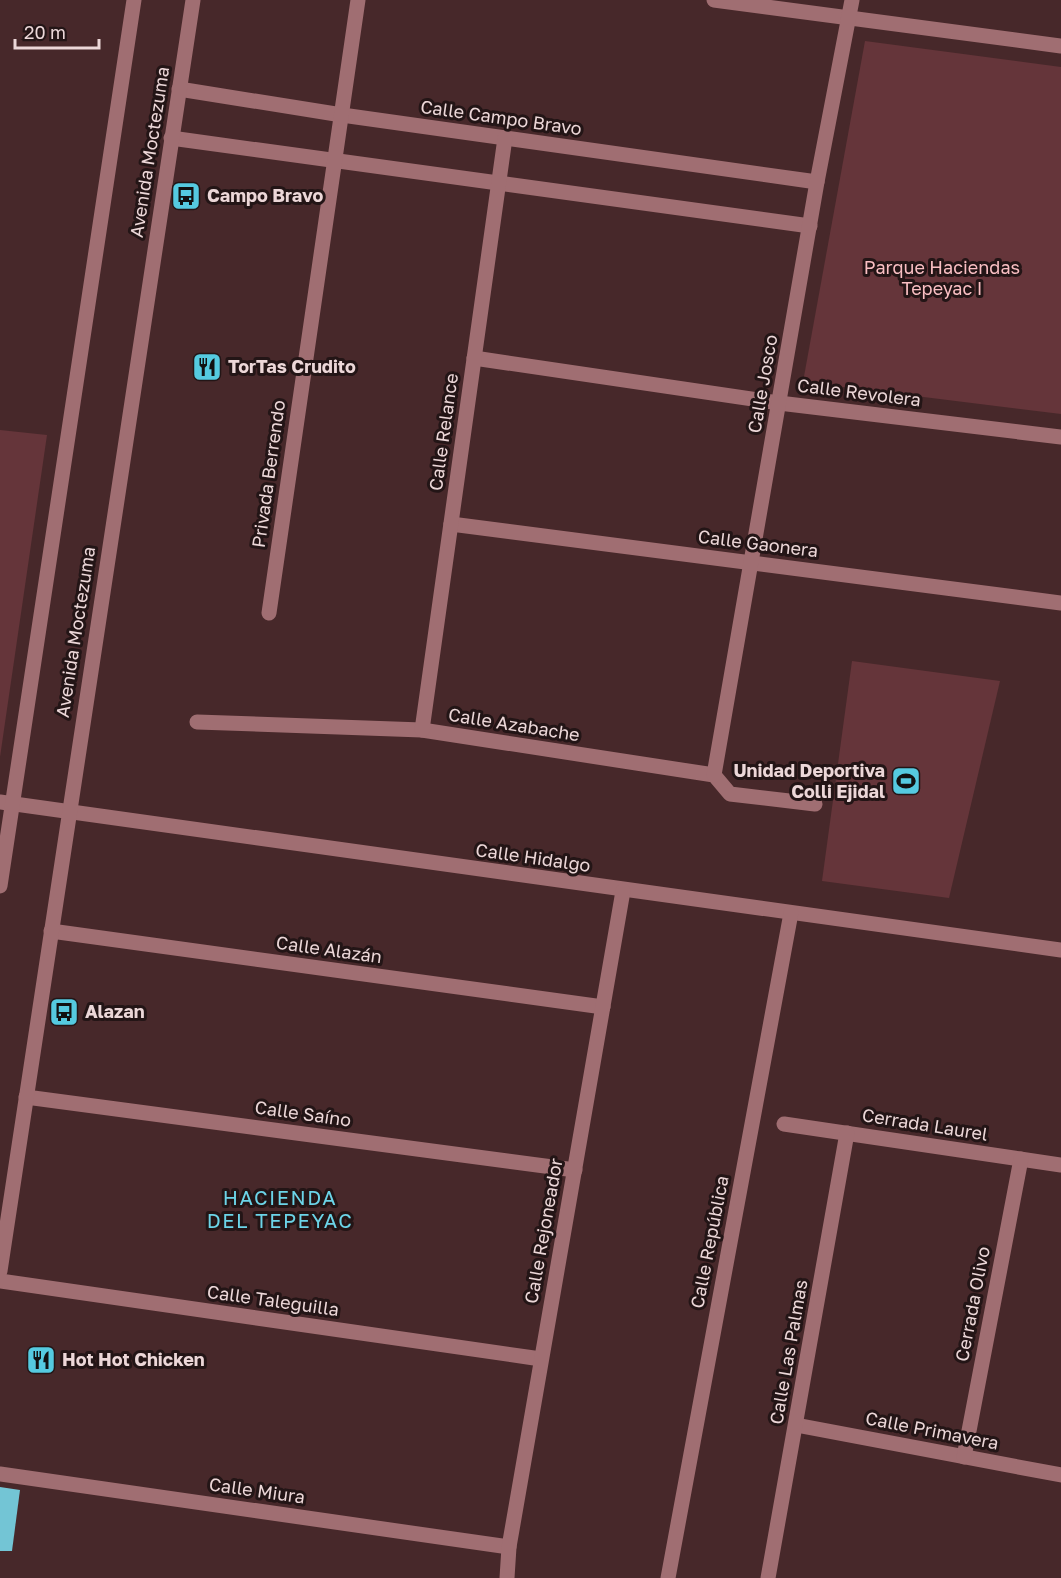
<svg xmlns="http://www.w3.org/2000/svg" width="1061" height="1578" font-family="'Golos Text',sans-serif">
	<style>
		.green { fill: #65353a }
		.building { fill: #73c5d5 }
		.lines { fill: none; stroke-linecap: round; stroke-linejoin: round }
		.minor { stroke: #a06e72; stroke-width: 15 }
		.labels { text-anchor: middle; stroke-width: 6; stroke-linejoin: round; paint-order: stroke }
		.street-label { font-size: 18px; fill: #ecd7d8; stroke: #231516 }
		.poi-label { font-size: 18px; font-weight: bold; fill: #ecd7d8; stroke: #231516; text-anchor: start }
		.park-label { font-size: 18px; fill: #fabfc3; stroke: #231516 }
		.neighbourhood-label { font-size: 20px; letter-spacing: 1.5px; fill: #6cd4e8; stroke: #231516 }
	</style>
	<rect width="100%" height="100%" fill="#47282a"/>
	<!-- green -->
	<g class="green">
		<polygon points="865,41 1061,67 1061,414 803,382"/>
		<polygon points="0,430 47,435 0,757"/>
		<polygon points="852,661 1000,681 949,898 822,881"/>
	</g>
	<!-- building -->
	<polygon class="building" points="0,1487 20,1490 12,1551 0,1551"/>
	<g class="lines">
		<!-- minor -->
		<g class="minor">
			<polyline points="714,0 1061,46"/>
			<polyline points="179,89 342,115 817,182"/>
			<polyline points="171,138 810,226"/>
			<polyline points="474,358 779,403 1061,437"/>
			<polyline points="451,524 1061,603"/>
			<polyline points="269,613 358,0"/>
			<polyline points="197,722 422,730 714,775 730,794 815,804"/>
			<polyline points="422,730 505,138"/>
			<polyline points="714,775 817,182 852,0"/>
			<polyline points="0,802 1061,950"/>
			<polyline points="0,886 134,0"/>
			<polyline points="51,931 603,1007"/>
			<polyline points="26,1097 575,1170"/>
			<polyline points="784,1124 1061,1165"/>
			<polyline points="0,1271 193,0"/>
			<polyline points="0,1281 541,1359"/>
			<polyline points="796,1425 1061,1475"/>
			<polyline points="964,1457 1021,1159"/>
			<polyline points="0,1474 509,1547"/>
			<polyline points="507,1578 509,1547 623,891"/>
			<polyline points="668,1578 791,913"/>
			<polyline points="768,1578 847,1133"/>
		</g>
	</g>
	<!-- icons -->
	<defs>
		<g id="bus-square" transform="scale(1.5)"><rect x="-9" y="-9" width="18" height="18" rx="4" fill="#55cae0" stroke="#231516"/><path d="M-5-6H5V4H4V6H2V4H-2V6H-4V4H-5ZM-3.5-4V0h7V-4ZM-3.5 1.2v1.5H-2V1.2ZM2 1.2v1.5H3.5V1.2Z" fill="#111"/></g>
		<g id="restaurant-square" transform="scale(1.5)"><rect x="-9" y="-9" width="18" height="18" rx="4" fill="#55cae0" stroke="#231516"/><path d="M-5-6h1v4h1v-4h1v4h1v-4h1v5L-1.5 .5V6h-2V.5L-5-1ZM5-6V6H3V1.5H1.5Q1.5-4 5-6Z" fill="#111"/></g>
		<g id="stadium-square" transform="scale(1.5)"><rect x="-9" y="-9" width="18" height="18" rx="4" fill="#55cae0" stroke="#231516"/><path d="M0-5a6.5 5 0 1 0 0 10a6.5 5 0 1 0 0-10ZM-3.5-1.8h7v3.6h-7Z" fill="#111"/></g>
	</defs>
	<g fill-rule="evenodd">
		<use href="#bus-square" x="186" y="196"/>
		<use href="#restaurant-square" x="207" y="367"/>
		<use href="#stadium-square" x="906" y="781"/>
		<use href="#bus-square" x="64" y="1012"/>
		<use href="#restaurant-square" x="41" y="1360"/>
	</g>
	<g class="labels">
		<!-- street labels -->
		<g class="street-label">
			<text transform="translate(501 118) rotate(8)" y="6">Calle Campo Bravo</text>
			<text transform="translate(150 152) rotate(-81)" y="6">Avenida Moctezuma</text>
			<text transform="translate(763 384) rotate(-80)" y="6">Calle Josco</text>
			<text transform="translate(859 393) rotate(7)" y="6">Calle Revolera</text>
			<text transform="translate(444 432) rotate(-82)" y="6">Calle Relance</text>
			<text transform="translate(269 474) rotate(-82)" y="6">Privada Berrendo</text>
			<text transform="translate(758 544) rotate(7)" y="6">Calle Gaonera</text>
			<text transform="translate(76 632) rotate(-81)" y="6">Avenida Moctezuma</text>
			<text transform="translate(514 725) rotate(9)" y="6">Calle Azabache</text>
			<text transform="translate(533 858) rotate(8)" y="6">Calle Hidalgo</text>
			<text transform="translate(329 950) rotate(8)" y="6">Calle Alazán</text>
			<text transform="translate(303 1114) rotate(8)" y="6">Calle Saíno</text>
			<text transform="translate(925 1125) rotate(9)" y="6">Cerrada Laurel</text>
			<text transform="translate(544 1231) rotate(-80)" y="6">Calle Rejoneador</text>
			<text transform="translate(710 1242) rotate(-79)" y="6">Calle República</text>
			<text transform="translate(273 1301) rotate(8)" y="6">Calle Taleguilla</text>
			<text transform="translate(973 1304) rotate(-79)" y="6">Cerrada Olivo</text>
			<text transform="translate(789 1352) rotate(-80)" y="6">Calle Las Palmas</text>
			<text transform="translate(932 1431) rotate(11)" y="6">Calle Primavera</text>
			<text transform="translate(257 1491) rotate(8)" y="6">Calle Miura</text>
		</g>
		<!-- poi labels -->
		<g class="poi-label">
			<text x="207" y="202">Campo Bravo</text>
			<text x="228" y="373">TorTas Crudito</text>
			<text x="885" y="777" text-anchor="end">Unidad Deportiva<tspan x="885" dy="21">Colli Ejidal</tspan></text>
			<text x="85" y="1018">Alazan</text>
			<text x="62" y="1366">Hot Hot Chicken</text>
		</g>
		<!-- park labels -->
		<g class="park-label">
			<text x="942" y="274">Parque Haciendas<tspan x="942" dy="21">Tepeyac I</tspan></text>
		</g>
		<!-- neighbourhood labels -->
		<g class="neighbourhood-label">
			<text x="280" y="1205">HACIENDA<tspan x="280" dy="23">DEL TEPEYAC</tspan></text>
		</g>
	</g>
	<!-- scale -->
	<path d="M15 39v9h84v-9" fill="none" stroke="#ecd7d8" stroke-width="3"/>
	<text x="24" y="39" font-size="18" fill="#ecd7d8" stroke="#231516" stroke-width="4.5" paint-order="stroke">20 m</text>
</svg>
